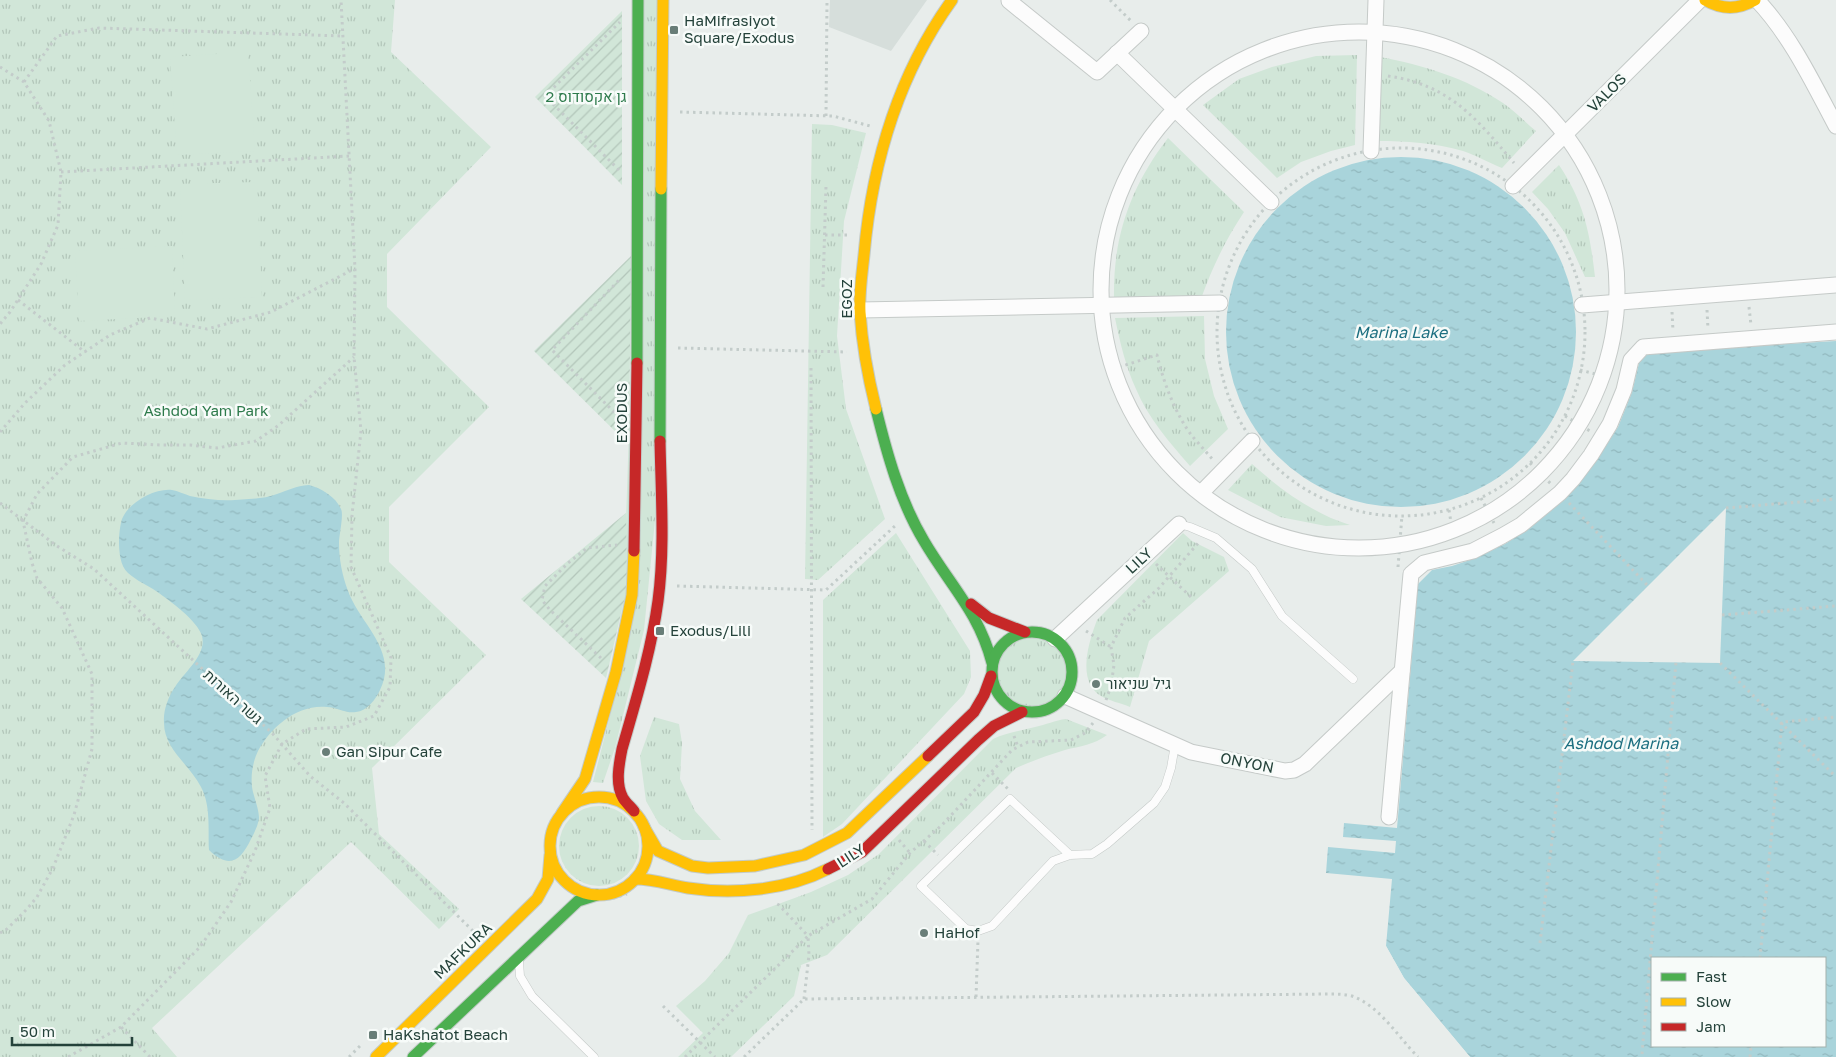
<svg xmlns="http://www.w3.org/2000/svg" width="1836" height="1057" font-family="'Golos Text',Heebo,sans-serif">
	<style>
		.built { fill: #d6dedb }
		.grass { fill: url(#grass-tufts) }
		.garden { fill: url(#garden-furrows) }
		.pitch { fill: #d1e6d8 }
		.water { fill: url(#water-ripples); fill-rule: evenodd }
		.pier { fill: #e8edeb }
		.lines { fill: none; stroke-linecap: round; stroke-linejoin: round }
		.lane-casing { stroke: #c5cac8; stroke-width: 9 }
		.street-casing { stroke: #c5cac8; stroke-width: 17 }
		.fast-casing { stroke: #c3cbc8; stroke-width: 13 }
		.slow-casing { stroke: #c3cbc8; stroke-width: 13 }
		.jam-casing { stroke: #c3cbc8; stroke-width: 13 }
		.path { stroke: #c3ccca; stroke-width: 3; stroke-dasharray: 2.5 4; stroke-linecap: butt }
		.lane { stroke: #fcfcfc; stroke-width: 8 }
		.street { stroke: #fcfcfc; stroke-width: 15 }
		.fast { stroke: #4caf50; stroke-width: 11 }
		.slow { stroke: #ffc107; stroke-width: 11 }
		.jam { stroke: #c62828; stroke-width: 11 }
		.poi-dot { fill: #697e78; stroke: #f7fbf9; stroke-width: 2 }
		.labels { text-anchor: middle; stroke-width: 5; stroke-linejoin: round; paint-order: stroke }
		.poi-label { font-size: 15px; fill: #24423a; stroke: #f7fbf9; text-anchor: start }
		.street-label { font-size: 15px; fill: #24423a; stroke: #f7fbf9 }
		.park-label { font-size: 15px; fill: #2d7a4b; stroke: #f7fbf9 }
		.water-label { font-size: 16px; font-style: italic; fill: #1c6f80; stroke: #f7fbf9 }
	</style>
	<defs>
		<pattern id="grass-tufts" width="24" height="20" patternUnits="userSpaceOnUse" patternTransform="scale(1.25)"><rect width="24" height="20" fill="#d1e6d8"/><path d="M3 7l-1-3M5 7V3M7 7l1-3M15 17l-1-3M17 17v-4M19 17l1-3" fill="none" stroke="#b3c6ba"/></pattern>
		<pattern id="garden-furrows" width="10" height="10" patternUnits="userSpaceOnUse" patternTransform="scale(1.25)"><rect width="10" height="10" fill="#d1e6d8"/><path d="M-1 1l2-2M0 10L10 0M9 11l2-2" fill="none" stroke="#b3c6ba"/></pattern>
		<pattern id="water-ripples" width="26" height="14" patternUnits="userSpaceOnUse" patternTransform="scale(1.25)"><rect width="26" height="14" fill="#a9d4db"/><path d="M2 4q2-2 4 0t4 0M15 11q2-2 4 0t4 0" fill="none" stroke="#91b7bd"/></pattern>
	</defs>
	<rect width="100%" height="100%" fill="#e8edeb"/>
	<!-- built -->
	<polygon class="built" points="830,0 927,0 891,51 829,27"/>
	<!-- grass -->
	<g class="grass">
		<polygon points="0,0 395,0 391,52 491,147 387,254 387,307 489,407 389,507 389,562 486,655 372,768 379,834 459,909 439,929 351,842 152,1028 177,1057 0,1057"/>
		<polygon points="643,0 660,0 660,471 644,630 615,748 603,783 593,782 621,673"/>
		<polygon points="1357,55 1355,145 1331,151 1301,162 1277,178 1203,105 1239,79 1272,67 1316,56"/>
		<path d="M1380,57C1423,65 1466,78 1503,103C1515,111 1525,122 1536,131L1502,168C1489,163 1476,155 1463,151C1435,143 1406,141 1377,141Z"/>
		<polygon points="812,124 832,125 866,133 844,221 837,336 846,409 885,519 818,580 805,579"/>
		<path d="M1168,138L1244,212C1226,239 1213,266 1202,296L1114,297C1113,236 1131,186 1168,138Z"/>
		<path d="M1559,165C1584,202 1590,233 1595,277H1585L1565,233L1548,209L1532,192Z"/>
		<path d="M1204,316L1205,359L1214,396L1228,429L1190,466C1170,443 1148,418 1136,389C1126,367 1120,343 1115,318Z"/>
		<path d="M1252,464C1281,490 1314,514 1350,525L1326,526L1280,517L1228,490Z"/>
		<polygon points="896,533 970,651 971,677 964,694 948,711 842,824 823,837 823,600"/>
		<path d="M1183,533L1192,541L1224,557L1229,571L1149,641L1130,707C1121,703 1109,701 1101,696C1076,681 1089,641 1097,620Z"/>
		<circle cx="1032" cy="672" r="34"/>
		<polygon points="654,717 679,724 682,743 680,779 695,811 721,840 682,840 659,824 646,801 640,756"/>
		<path d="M1066,719L1107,735C1094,745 1080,746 1065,750C1048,755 1032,761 1016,768L827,955L801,965L794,996L731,1057H678L703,1033L676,1006L705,981L729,953L748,915L811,892L848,875L879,854L993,739C1007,732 1021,731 1035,727C1046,725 1055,720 1066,719Z"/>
		<circle cx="599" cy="846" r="40"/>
	</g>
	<!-- garden -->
	<g class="garden">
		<polygon points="622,11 622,185 535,97"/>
		<polygon points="631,256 629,445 534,351"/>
		<polygon points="626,513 627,588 606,678 521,599"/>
	</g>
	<!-- pitch -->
	<g class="pitch">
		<polygon points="248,52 255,151 177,155 170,57"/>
		<polygon points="257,182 262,297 185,300 180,184"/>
		<polygon points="172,246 175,316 79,321 75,251"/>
	</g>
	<!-- water -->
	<g class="water">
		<circle cx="1401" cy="332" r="175"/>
		<path d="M1836,341V1057H1470L1404,978L1386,946L1392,879L1326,873L1328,847L1395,853L1396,841L1343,837L1344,823L1397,828L1418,584L1432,570L1452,566L1476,558L1505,544L1530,528L1565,499L1596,461L1618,427L1632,392L1639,363L1649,352ZM1652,958H1825V1046H1652Z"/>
		<path d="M309,485C321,488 336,497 341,509C344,515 339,535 339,543C339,559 342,575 348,591C360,624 399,651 380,690C376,699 367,711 356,712C347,714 336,707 327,707C297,704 271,727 258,751C252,763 250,780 253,792C255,800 259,810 259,818C258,826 254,833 251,839C240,862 229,869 209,850C208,829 211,806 201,787C190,765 164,749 164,723C163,711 168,697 175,687C184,672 207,655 202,636C198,621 169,600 156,591C147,585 137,581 128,573C120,566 119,551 119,541C119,535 120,525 122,519C129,502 155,488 172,490C178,491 184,494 190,496C204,499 221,501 235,500C249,499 264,499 277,494C289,490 295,486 309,485Z"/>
	</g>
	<!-- pier -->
	<g class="pier">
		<polygon points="1726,508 1720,663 1573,661"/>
		<polygon points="1386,946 1404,978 1470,1057 1465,1057 1402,980 1385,948"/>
	</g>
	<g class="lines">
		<!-- lane casing -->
		<g class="lane-casing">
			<g id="lane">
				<polyline points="1179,524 1190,527 1216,538 1252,569 1282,616 1353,679"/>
				<polyline points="1070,855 1010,799 921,886 966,929 978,931 992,926 1053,861 1070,855 1092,854 1107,844 1154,803 1165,787 1171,768 1175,745"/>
				<polyline points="519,962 520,976 532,996 594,1057"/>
			</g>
		</g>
		<!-- street casing -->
		<g class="street-casing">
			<g id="street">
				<polyline points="1010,0 1009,1 1097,72 1141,31"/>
				<path d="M1757,0C1791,36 1813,83 1836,126"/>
				<circle cx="1359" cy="290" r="258"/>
				<polyline points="1117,53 1271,202"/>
				<polyline points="1371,151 1376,0"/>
				<polyline points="1513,186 1700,0"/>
				<polyline points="1582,305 1836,285"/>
				<polyline points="860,310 1220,303"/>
				<polyline points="1201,493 1252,441"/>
				<polyline points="1055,639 1179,524"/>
				<polyline points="1065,696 1191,752 1285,771 1294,770 1305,764 1402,671"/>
				<polyline points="1389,817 1411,574 1424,563 1473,551 1502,536 1521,525 1560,493 1573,479 1591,455 1610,424 1624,390 1631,360 1643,347 1836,332"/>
			</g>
		</g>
		<!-- fast casing -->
		<g class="fast-casing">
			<g id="fast">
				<polyline points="637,363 638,0"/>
				<path d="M876,409C887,454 900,501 924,541C949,584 979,612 992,663"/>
				<polyline points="660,441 661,189"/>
				<circle cx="1032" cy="672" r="40"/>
				<polyline points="413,1057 578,901 597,895"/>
			</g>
		</g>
		<!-- slow casing -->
		<g class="slow-casing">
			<g id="slow">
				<path d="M1705,0C1722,10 1738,10 1755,0"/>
				<polyline points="661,189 663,0"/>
				<path d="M876,409C868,377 862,344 860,312C859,293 862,274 864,255C872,164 898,75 952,0"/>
				<circle cx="599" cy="846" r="49"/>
				<polyline points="562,813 585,779 616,672 632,595 634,551"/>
				<polyline points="644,827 658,851 692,866 708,868 755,866 804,855 847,833 928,756"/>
				<path d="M635,879C654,879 670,885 688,888C734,895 787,890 828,869"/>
				<polyline points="376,1057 537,899 548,879 550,855"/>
			</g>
		</g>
		<!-- jam casing -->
		<g class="jam-casing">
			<g id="jam">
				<polyline points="634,551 637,363"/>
				<polyline points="971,604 989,618 1025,632"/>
				<polyline points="928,756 974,712 984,695 991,676"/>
				<path d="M634,811C631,807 626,803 623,798C615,784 619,764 622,749C636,700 651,652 658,601C665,549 661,494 660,441"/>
				<polyline points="828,869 862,852 978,740 994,726 1022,712"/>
			</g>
		</g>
		<!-- path -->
		<g class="path">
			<polyline points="1110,0 1131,21"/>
			<polyline points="0,67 24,82 49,121 61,172 58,225 41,264 10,312 0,324"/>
			<path d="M1388,76C1450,85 1476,118 1514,163"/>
			<polyline points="24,82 57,36 99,28 343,36"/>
			<polyline points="680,112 833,116 870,126"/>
			<polyline points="826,116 827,0"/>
			<circle cx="1401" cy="332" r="184"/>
			<polyline points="619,170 545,96 620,22"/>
			<polyline points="61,172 349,156"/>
			<polyline points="825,235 849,235"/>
			<polyline points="823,287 826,186"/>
			<polyline points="18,300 85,352"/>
			<polyline points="1749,307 1751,325"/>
			<polyline points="1707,310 1708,329"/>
			<polyline points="1672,312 1673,331"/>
			<polyline points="678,348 847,352"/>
			<polyline points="811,368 812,830"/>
			<path d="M1113,369L1157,355C1163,381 1176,416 1193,437C1200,445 1207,453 1214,461"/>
			<polyline points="1580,370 1611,378"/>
			<polyline points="1565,416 1590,431"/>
			<polyline points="619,417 552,350 619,280"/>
			<polyline points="0,432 25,403 65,365 110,335 150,318 207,329 271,312 354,269"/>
			<polyline points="1530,463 1551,484"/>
			<polyline points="1481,498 1494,523"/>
			<polyline points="0,503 57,546 94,569 272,733 310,776 344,803 476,934"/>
			<polyline points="1569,503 1648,586"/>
			<polyline points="1726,508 1836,499"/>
			<polyline points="1449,510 1454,541"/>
			<polyline points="1156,564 1191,597"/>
			<polyline points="1398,567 1402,515"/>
			<polyline points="677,586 826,590 896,525"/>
			<polyline points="1722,615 1836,606"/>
			<polyline points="1086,631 1111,647"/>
			<polyline points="601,658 550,610 542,600 545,586 568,563 587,548 617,545"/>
			<polyline points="1720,663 1836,777"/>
			<polyline points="1106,700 1111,686 1114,665 1111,647 1125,618 1159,588 1200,541"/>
			<polyline points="1014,736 1018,747"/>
			<polyline points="992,773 1008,789"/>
			<polyline points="899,840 910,853"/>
			<polyline points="924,841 938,855"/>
			<polyline points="613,898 627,894"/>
			<polyline points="0,933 7,929 27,909 37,897 53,868 74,815 92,749 92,674 62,608 37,578 32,563 23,521 37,494 73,457 122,443 160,445 190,445 217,448 256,441 279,425 354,357"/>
			<polyline points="1540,943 1573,661"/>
			<polyline points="1760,958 1782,722 1836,717"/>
			<polyline points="976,997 978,940"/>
			<polyline points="804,999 809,955 808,936 872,899 910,853 942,825 1012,750 1028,742 1071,740 1085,733 1093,723"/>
			<polyline points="663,1006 715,1057"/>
			<polyline points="1642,1054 1676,662"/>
			<polyline points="68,1057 121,1027"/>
			<polyline points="150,1057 121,1027 200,947 231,902 255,851 270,808 265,776 282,744 306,729 346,727 374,716 390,687 391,658 351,567 352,515 361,431 354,357 355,269 341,0"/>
			<polyline points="349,1057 360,1046"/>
			<polyline points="685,1057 808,936 779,905 777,904"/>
			<path d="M744,1057L804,999L1328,994C1336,994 1344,994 1352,996C1380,1006 1398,1037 1418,1057"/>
			<polyline points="1750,1057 1751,1046"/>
		</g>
		<!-- lane -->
		<use href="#lane" class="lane"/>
		<!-- street -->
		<use href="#street" class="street"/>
		<!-- fast -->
		<use href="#fast" class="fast"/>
		<!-- slow -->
		<use href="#slow" class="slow"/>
		<!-- jam -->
		<use href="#jam" class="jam"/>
	</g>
	<!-- markers -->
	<g class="poi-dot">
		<rect x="669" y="25" width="10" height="10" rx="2.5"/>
		<rect x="655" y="626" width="10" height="10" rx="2.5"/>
		<circle cx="1096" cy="684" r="5"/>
		<circle cx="326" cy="752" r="5"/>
		<circle cx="924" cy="933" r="5"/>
		<rect x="368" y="1030" width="10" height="10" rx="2.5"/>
	</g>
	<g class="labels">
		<!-- poi labels -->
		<g class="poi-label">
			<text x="684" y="26">HaMifrasiyot<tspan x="684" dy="17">Square/Exodus</tspan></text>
			<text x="670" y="636">Exodus/Lili</text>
			<text x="1106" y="689">גיל שניאור</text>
			<text x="336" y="757">Gan Sipur Cafe</text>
			<text x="934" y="938">HaHof</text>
			<text x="383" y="1040">HaKshatot Beach</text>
		</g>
		<!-- street labels -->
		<g class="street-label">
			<text transform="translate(1607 93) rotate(-45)" y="5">VALOS</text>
			<text transform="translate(847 299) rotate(-90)" y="5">EGOZ</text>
			<text transform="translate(622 413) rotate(-90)" y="5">EXODUS</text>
			<text transform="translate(1139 561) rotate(-43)" y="5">LILY</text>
			<text transform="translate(233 697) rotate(42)" y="5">גשר האורות</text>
			<text transform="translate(1247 763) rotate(11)" y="5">ONYON</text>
			<text transform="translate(851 856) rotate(-33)" y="5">LILY</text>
			<text transform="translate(463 951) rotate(-44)" y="5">MAFKURA</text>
		</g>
		<!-- park labels -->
		<g class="park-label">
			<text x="586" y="102">גן אקסודוס 2</text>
			<text x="206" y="416">Ashdod Yam Park</text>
		</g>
		<!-- water labels -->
		<g class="water-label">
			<text x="1401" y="338">Marina Lake</text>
			<text x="1621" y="749">Ashdod Marina</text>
		</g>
	</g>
	<!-- legend -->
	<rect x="1651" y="957" width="175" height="90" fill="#f7fbf9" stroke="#a3b1ad"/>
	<rect x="1661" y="973" width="25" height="8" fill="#4caf50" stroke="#a3b1ad"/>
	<text x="1696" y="982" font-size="15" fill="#24423a">Fast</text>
	<rect x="1661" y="998" width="25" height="8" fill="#ffc107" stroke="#a3b1ad"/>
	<text x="1696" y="1007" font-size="15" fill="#24423a">Slow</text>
	<rect x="1661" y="1023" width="25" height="8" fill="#c62828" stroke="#a3b1ad"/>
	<text x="1696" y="1032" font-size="15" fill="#24423a">Jam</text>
	<!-- scale -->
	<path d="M12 1037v8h120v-8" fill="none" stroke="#24423a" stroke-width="2.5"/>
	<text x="20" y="1037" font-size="15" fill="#24423a" stroke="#f7fbf9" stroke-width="4" paint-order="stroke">50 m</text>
</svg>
